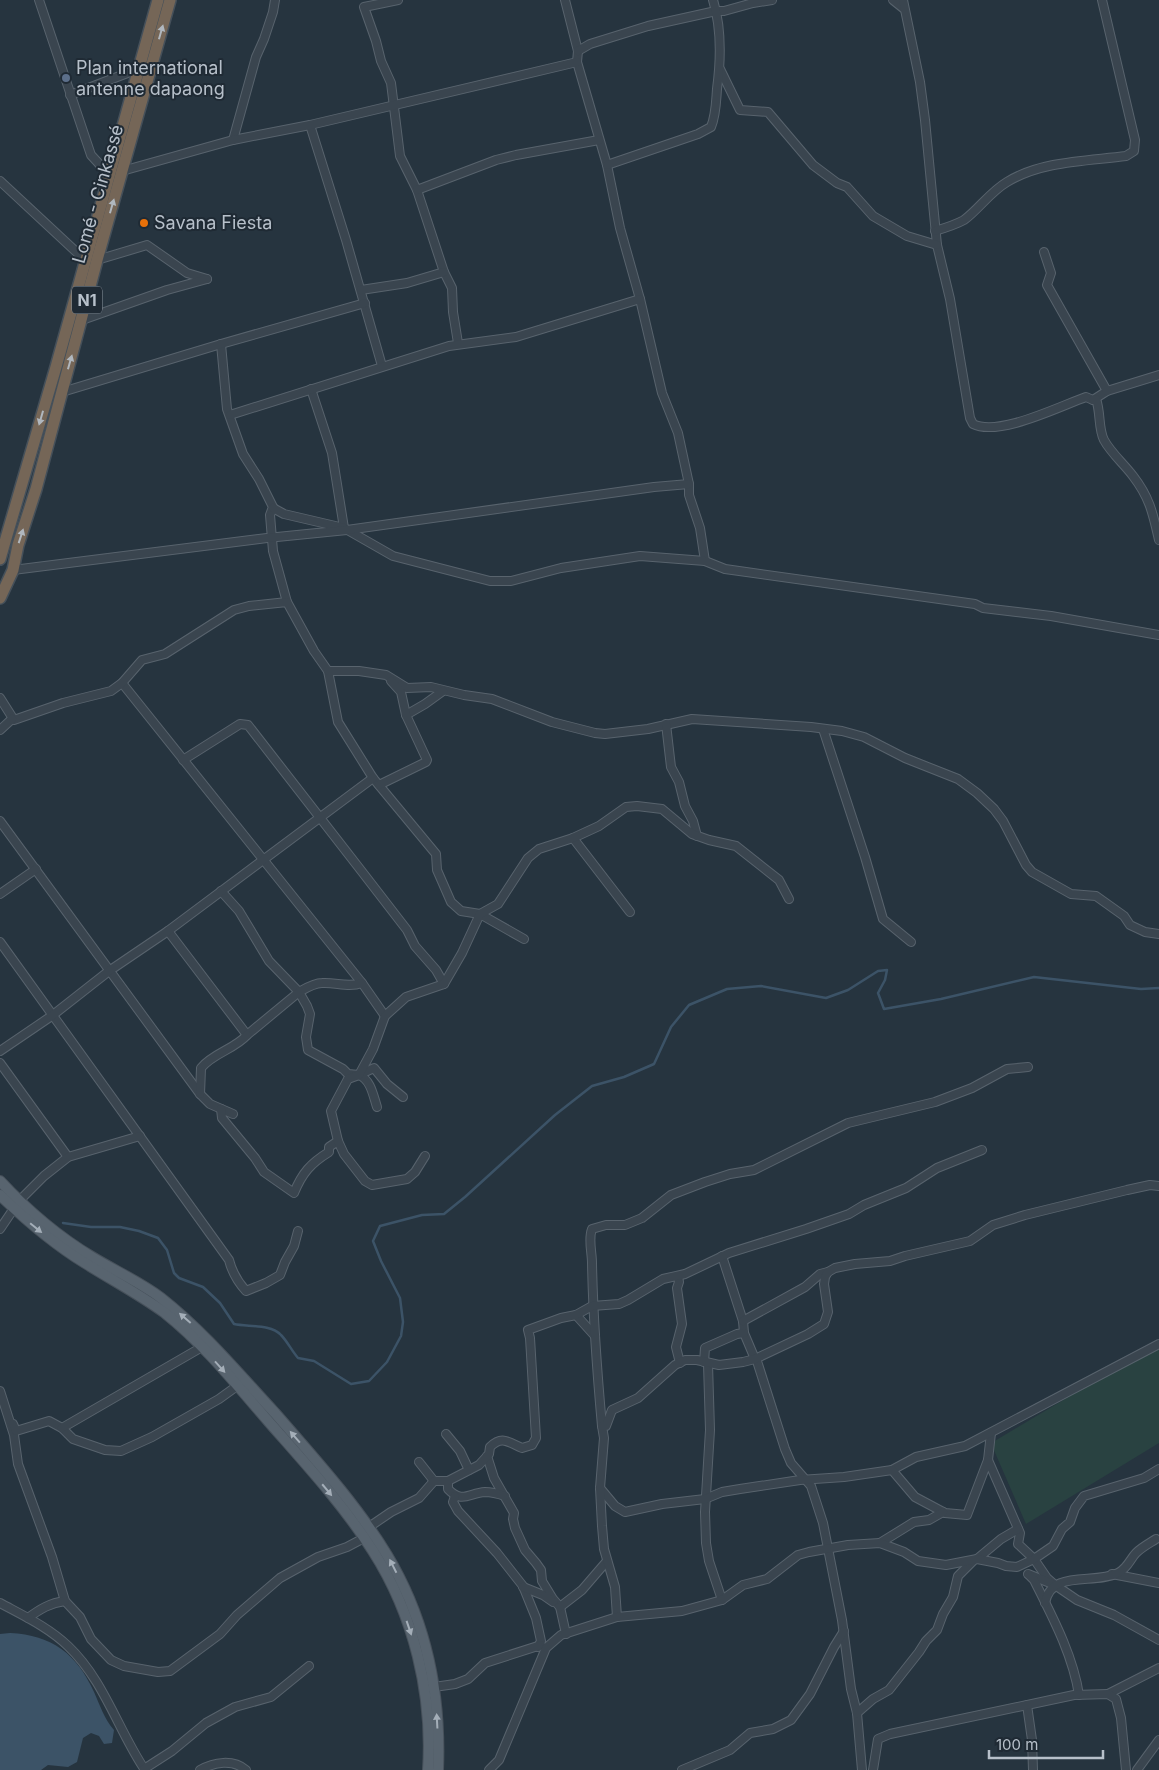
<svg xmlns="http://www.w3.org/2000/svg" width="1159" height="1770" font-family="Inter,sans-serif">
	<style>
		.green { fill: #294241 }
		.water { fill: #3c5367 }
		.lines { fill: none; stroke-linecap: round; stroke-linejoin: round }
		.stream { stroke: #3c5367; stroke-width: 2.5 }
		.minor-casing { stroke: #58636d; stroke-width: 10 }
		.major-casing { stroke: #47515b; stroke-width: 12 }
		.highway-casing { stroke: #45505a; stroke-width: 14 }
		.minor { stroke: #3a454f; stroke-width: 8 }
		.major { stroke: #58646f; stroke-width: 10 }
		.highway { stroke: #756657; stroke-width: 11 }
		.oneway { fill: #b0b7be }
		.oneway2 { fill: #a4aeb8 }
		.service-dot { fill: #5c6f8a; stroke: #1f2a34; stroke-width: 2 }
		.food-dot { fill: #e8710a; stroke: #1f2a34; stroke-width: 2 }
		.labels { text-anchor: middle; stroke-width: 4; stroke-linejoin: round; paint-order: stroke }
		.shield { fill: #1f2a34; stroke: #89939d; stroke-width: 1 }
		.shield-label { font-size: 16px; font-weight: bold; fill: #b7c0ca }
		.poi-label { font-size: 18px; fill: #b7c0ca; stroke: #1f2a34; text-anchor: start }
		.street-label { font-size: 18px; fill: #b7c0ca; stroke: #1f2a34 }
	</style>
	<rect width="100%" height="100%" fill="#26343f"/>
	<!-- green -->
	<polygon class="green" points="1159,1347 1159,1443 1026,1524 993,1448 993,1442 1112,1371"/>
	<!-- water -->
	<path class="water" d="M10,1633C52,1635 77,1654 94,1692C100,1705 104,1719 114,1730L112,1743L104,1744L99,1736L91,1733L83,1738L77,1762L68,1767L48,1765L41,1770H0V1634Z"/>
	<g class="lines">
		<!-- stream -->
		<path class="stream" d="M63,1223L91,1227H120L139,1231L158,1238L167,1250L174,1273L179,1278L203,1287L220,1303L234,1324C248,1327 271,1324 281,1335C287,1341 292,1351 298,1358L314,1361L351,1384L369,1381L387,1362L401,1336L403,1322L400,1298L381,1261L373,1241L380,1226L422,1215L444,1214L465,1197L555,1115L592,1086L624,1077L654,1064L671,1027L689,1005L727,989L761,986L826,998L848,990L878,971L887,970L885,980L878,993L884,1009L941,999L1034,977L1141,989L1159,988"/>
		<!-- minor casing -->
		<g class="minor-casing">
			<g id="minor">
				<polyline points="39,0 91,155 102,167 111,170"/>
				<polyline points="398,0 364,7 376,41 381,61 391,83 400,156 417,190 444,272 452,288 453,312 458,343"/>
				<polyline points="565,0 578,51 577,62 607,165 620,228 640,299 662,393 678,433 689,484 689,495 700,528 705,561"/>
				<polyline points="893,0 903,8"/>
				<path d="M903,0L920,82L925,120L937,245L950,299L970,418L973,424C999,437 1060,406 1086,397L1093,400L1107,391L1159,375"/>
				<polyline points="578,51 590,44 648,26 716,11 724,11 753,3 772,0"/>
				<polyline points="720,69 740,110 768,112 813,165 837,183 847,187 873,216 907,236 937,245"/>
				<polyline points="70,95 138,69"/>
				<polyline points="310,125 346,240 382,366"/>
				<polyline points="233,140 256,57 264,39 273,12 275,0"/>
				<path d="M607,165L698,134L711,127C716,115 716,102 717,89C721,59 722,29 713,0"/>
				<polyline points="122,171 233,140 310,125 577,62"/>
				<polyline points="0,181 85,260"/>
				<polyline points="417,190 496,160 516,155 599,140"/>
				<path d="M935,231C945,228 955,225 964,220C979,209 990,192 1007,182C1041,161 1087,161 1126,156L1134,151L1135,140L1102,0"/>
				<polyline points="1044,252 1051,273 1047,285 1107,391"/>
				<polyline points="97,260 147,245 187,273 207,279"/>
				<polyline points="361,290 407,283 444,272"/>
				<polyline points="82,320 167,290 207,279"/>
				<polyline points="221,344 227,409 243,454 259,479 273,507 270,515 273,551 287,602"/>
				<polyline points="311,389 332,453 344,528"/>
				<polyline points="62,392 221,344 365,303"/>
				<path d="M1093,400L1096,399C1101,413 1098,428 1104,440C1111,453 1124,464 1133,476C1150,498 1153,514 1159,540"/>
				<polyline points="230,415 449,346 516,337 640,299"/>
				<polyline points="273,508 284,514 344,528 393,556 490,581 511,581 561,568 640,556 705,561 725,569 975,604 983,608 1051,616 1159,635"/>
				<polyline points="13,570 267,538 347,530 654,487 689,484"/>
				<polyline points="328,671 338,722 373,778 436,854 437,870 451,902 461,911 480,914 524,939"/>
				<polyline points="122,683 362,983"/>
				<polyline points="0,698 14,720 63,703 111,691 122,683 142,660 165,654 234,610 249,606 287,602 314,651 328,671 359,671 386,675 407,688 431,687 464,695 492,699 552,722 595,733 605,734 648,729 692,719 811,727 842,731 864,737 905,758 958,779 977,793 994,809 1003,821 1026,865 1032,872 1071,894 1096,896 1124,916 1130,925 1145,932 1159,934"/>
				<polyline points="406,715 425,704 443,691"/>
				<polyline points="666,724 671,767 679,782 685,806 693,821 697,836"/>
				<polyline points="823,729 865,857 883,919 911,942"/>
				<polyline points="0,730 12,719"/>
				<polyline points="183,760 240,724 248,725 363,873 407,930 415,946 436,970 444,984"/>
				<polyline points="379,785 426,762 427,760 406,715 401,692 391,681"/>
				<polyline points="0,821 200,1094 210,1104 233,1114"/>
				<polyline points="573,838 630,912"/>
				<polyline points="221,891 239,911 269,961 299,992 307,1006 310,1014 306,1037 308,1050 343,1069 348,1074 359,1075 374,1068 387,1084 403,1097"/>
				<polyline points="0,894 36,869"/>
				<path d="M168,931L247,1035L299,992C306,988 314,983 322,983C336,982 348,988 362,983L385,1016"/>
				<path d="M0,942L229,1260C232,1272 237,1281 246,1291L266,1283L280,1275L285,1262L294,1246L298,1231"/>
				<polyline points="0,1051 53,1015 109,971 168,931 373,778"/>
				<polyline points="0,1063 68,1157"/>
				<path d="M359,1075C371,1080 373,1095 377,1107"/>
				<path d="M200,1094L201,1068C213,1053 235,1049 247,1035"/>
				<path d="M221,1109L222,1118L255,1158L264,1172L294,1193C302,1173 311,1163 329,1152V1147L338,1141"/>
				<polyline points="425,1156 415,1172 407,1179 372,1185 365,1181 344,1154 338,1141 331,1111 348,1079 359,1075 373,1049 385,1016 406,997 444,984 462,953 480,914 498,904 528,858 539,849 573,838 599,826 626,807 637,806 662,809 692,834 709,840 736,846 779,880 789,899"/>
				<polyline points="0,1229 19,1201 44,1176 68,1157 140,1136"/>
				<polyline points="722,1256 743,1321 744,1333 755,1359"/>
				<polyline points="678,1276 679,1282 677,1288 682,1324 676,1347 680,1363"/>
				<polyline points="576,1315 595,1336"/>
				<polyline points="743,1321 805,1287 820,1274 828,1272"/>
				<polyline points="756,1358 785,1449 791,1463 811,1486 823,1523 842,1620 851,1689 857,1713 862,1770"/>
				<polyline points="704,1362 705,1348 737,1334 744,1333"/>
				<polyline points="708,1364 710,1430 705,1512 706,1543 709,1561 722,1600"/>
				<polyline points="0,1391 14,1435 18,1464 52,1557 65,1601 80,1617 91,1639 111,1660 124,1666 158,1672 170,1671 220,1634 237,1615 280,1578 318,1557 347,1547 364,1538"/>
				<polyline points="13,1424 16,1431 49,1421 62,1428 73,1439 105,1450 121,1451 152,1437 219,1399 237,1386"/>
				<path d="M602,1426C597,1371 593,1318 592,1263C592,1252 588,1239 592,1229L606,1225H625L642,1218L671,1195L705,1182L730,1174L754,1170L848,1123L935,1102L972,1088L1007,1069L1028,1067"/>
				<polyline points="62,1428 202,1347"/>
				<polyline points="446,1434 460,1451 469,1470"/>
				<polyline points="487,1456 494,1478 514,1513 513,1519 515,1528 525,1550 536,1563 541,1570 542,1581 553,1599 560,1607 566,1634"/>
				<polyline points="988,1460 991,1433"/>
				<polyline points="419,1462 434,1481"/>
				<polyline points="892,1470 916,1457 965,1446 1159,1344"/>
				<path d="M448,1481V1489C462,1504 469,1493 485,1492C492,1492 499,1494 505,1496"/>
				<polyline points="600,1488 615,1506 625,1512 662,1504 705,1499 722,1492 740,1489 800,1480 844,1477 892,1470 915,1497 945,1513 967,1515 988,1460 1020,1533 1018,1544 1034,1559 1047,1578 1055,1585"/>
				<polyline points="455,1496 453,1502 458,1511 497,1553 523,1586 536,1618 541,1641 538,1647"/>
				<path d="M369,1527L391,1512L419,1498L434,1481H448L479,1465L489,1454L490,1447C502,1435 508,1442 522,1448L532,1445L536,1438L530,1338L528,1330L561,1318L576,1315L592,1306L619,1304L628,1300L663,1279L685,1274L729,1253L806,1229L849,1214L864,1205L906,1188L937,1168L982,1150"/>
				<polyline points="880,1543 914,1522 929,1520 943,1512"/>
				<polyline points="977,1559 1001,1539 1018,1529"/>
				<polyline points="1028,1574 1055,1585 1077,1600 1114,1615 1159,1640"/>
				<polyline points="1112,1574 1159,1583"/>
				<path d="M1029,1575L1034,1580C1052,1616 1073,1655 1079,1695"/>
				<polyline points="523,1587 543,1595 553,1602"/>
				<path d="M0,1603C24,1616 48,1627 68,1646C104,1680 118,1730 145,1770"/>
				<path d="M1045,1603C1051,1569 1094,1585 1118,1573C1128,1568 1130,1559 1136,1553C1142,1547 1150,1543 1156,1539"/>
				<polyline points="560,1607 582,1590 607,1561"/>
				<polyline points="617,1617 615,1587 604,1549 602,1526 600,1488 604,1438 602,1426 606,1426 612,1410 638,1398 675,1365 685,1360 697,1360 719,1365 743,1362 755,1359 808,1334 824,1324 828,1312 824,1284 825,1277 828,1272 835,1268 855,1264 890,1261 905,1256 970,1241 993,1225 1025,1215 1127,1190 1150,1185 1159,1186"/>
				<path d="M28,1618C40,1609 50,1603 65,1601"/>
				<polyline points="434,1687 455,1684 468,1679 485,1663 541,1645"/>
				<polyline points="1108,1694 1159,1668"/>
				<polyline points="1027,1705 1032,1740 1033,1770"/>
				<polyline points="857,1713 873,1699 889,1690 919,1652 926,1641 937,1630 943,1614 953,1597 958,1576 973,1561"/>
				<polyline points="144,1769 172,1751 206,1723 235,1707 271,1697 309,1666"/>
				<path d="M200,1770C214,1762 233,1759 246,1770"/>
				<polyline points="489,1770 499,1760 546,1648 561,1635 617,1617 682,1611 722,1600 743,1585 767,1579 798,1555 809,1552 848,1545 880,1543 904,1552 918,1561 946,1565 977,1559 998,1563 1006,1566 1017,1567 1034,1559 1053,1546 1062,1529 1070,1522 1075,1508 1084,1496 1144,1478 1159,1469"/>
				<polyline points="682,1770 730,1750 750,1733 773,1729 791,1720 810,1694 834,1647 844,1631"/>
				<polyline points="873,1770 878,1739 890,1734 1074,1695 1108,1694 1116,1699 1121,1718 1126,1770"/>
				<polyline points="1137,1770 1159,1740"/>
			</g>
		</g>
		<!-- major casing -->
		<g class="major-casing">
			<g id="major">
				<path d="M0,1181C27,1210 57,1236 92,1257C115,1271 140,1282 161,1298C204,1332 238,1373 275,1413C314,1458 356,1504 387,1555C426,1620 441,1695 438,1770"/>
				<path d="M0,1195C26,1220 54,1244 85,1263C112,1280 139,1294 165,1313C204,1344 236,1384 269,1422C305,1463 343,1504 373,1551C414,1615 433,1694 428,1770"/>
			</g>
		</g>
		<!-- highway casing -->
		<g class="highway-casing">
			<g id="highway">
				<polyline points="0,559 56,367 158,0"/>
				<polyline points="0,598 13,570 18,545 36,489 97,260 170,0"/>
			</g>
		</g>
		<!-- minor -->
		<use href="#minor" class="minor"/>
		<!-- major -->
		<use href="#major" class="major"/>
		<!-- highway -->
		<use href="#highway" class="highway"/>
	</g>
	<!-- one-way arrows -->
	<defs><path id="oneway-solid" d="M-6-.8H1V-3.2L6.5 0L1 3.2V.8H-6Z" transform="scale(1.25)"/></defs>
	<g class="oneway">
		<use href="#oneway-solid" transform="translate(161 32) rotate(-74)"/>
		<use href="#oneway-solid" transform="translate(112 206) rotate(-74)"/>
		<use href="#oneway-solid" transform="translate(70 362) rotate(-74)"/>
		<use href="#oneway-solid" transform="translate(41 418) rotate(106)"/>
		<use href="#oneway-solid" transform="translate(21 536) rotate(-72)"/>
	</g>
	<g class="oneway2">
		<use href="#oneway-solid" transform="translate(36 1228) rotate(39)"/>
		<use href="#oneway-solid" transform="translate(185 1318) rotate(-139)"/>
		<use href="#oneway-solid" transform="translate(220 1367) rotate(48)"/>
		<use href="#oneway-solid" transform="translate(295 1437) rotate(-131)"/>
		<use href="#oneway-solid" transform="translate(327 1490) rotate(50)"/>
		<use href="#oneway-solid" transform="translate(393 1566) rotate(-117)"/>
		<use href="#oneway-solid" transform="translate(409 1628) rotate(71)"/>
		<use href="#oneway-solid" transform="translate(437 1721) rotate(-93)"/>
	</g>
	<!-- markers -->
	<circle class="service-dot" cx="66" cy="78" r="5"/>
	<circle class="food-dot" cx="144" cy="223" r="5"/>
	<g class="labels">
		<!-- shield labels -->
		<rect class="shield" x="72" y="286.5" width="30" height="27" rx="4"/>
		<g class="shield-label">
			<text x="87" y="306">N1</text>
		</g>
		<!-- poi labels -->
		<g class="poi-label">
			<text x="76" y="74">Plan international<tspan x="76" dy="21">antenne dapaong</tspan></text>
			<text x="154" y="229">Savana Fiesta</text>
		</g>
		<!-- street labels -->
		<g class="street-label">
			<text transform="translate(98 194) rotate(-74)" y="6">Lomé - Cinkassé</text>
		</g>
	</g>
	<!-- scale -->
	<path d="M989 1750v8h114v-8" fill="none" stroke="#b7c0ca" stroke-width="2.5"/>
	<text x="996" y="1750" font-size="15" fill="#b7c0ca" stroke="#1f2a34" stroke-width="4" paint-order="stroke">100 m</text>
</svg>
